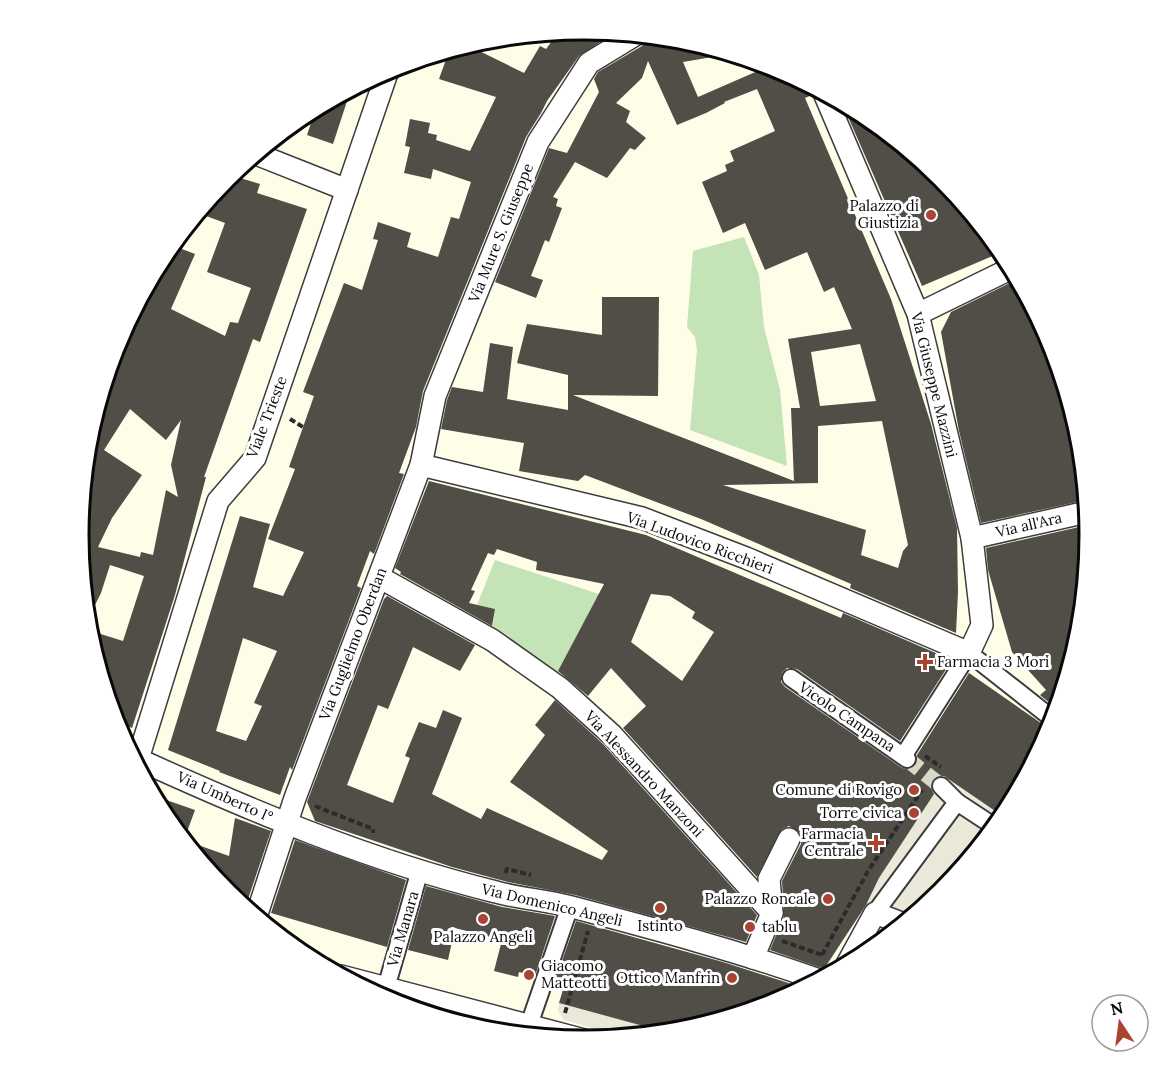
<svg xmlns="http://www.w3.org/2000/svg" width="1168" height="1071" font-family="Lora,serif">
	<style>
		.green { fill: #c4e3b6 }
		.plaza { fill: #eae9d9 }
		.building { fill: #514d47; fill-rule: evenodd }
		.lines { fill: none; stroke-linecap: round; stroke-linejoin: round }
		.pedestrian-tunnel { stroke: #d8d8c7; stroke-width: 16; stroke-dasharray: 16 8; stroke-linecap: butt }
		.pedestrian-casing { stroke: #3c3c3c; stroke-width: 20 }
		.minor-casing { stroke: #3c3c3c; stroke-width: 24 }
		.path { stroke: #2b2b2b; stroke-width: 4; stroke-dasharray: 6 3; stroke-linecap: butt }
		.pedestrian { stroke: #fff; stroke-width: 16 }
		.minor { stroke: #fff; stroke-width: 21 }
		.poi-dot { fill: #aa4330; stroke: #fff; stroke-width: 2 }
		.labels { text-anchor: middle; stroke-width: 6; stroke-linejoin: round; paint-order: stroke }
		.poi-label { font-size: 15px; fill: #090909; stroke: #fff; text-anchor: end }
		.street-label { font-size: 15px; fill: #090909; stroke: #fff }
		.rim { fill: none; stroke: #090909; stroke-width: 3 }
	</style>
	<rect width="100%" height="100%" fill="#fdfde8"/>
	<!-- green -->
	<g class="green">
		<polygon points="744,237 759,275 764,327 780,390 787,466 690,430 697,350 695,337 687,327 693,251"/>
		<polygon points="495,560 599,594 558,672 492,628 495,609 477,605"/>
	</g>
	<!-- plaza -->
	<g class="plaza">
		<polygon points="946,777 1004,817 941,893 897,930 870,920 864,908 879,878 922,811"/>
		<polygon points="559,1003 669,1033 624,1037 564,1020 558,1011"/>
	</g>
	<!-- building -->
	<g class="building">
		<path d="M584,30L614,33L579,56L547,101L541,113L526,137L423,391L416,427L399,473L404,474L374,554L370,551L357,586L361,588L292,770L290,767L280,795L219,772L220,771L168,750L240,516L270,524L253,587L283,596L304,552L268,539L295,469L289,467L314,396L303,392L344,283L362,290L378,240L373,239L378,222L411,233L407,247L438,257L451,217L459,219L471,182L433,169L431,179L404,173L410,147L405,146L410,119L430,123L428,133L437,135L436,140L470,151L496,97L439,79L449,51L467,45L524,73L540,46L546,49L558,33L566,37L573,31ZM243,638L277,651L254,703L262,706L246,741L216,731Z"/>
		<path d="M647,36L683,40L730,54L683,62L698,97L769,66L813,87L812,95L805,98L891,299L931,424L957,528L958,592L956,633L850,588L851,584L701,519L585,475L578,481L519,471L524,443L441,429L447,400L452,387L483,392L490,343L513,347L507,399L568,410V375L517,363L527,324L602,335V297H659L658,396L573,395L794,481L791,408H800L788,339L852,329L834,287L824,292L807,252L765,270L745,223L723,233L702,182L727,171L725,165L734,161L730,151L775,131L757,89L724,102L725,103L706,113L677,125L648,61L642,78L616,103L630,111L626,122L646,138L635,150L630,148L607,178L575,162L553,197L558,199L556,206L562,208L549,242L545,240L531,276L543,280L536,298L495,282L549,148L567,153L599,92L594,79L598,72L642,46ZM860,344L876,401L820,406L811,352ZM882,421L908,545L903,551L898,568L861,555L866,530L723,485L818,483V426Z"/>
		<polygon points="351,89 333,144 307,135 316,108"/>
		<polygon points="842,103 865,115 942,178 1002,252 922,286"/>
		<path d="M230,175L260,184L257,193L307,209L260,342L253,339L204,477H206L175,595L132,728L114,720L88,630L123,641L144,576L110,565L101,593L87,621L79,535L88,437L107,374L159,266L165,269L174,246L195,254L171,309L225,336L230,322L238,323L251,288L207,272L225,223L198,213ZM130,409L166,440L181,420L171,465L178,497L166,490L153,555L141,552L140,557L98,547L112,518L142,475L104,450Z"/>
		<polygon points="1018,279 1051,342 1080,437 1086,500 981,523 959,431 941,332 951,312"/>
		<path d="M429,481L646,535L841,618L843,613L952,660L900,741L797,669L787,668L782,673L781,682L785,687L902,768L907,769L915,765L917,755L969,673L1051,730L1004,817L944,776H938L933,779L931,788L934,794L879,878L866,905L824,969L770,950L784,916L782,881L801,844L802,838L799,832L789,826L782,829L757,877L623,728L646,706L611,668L588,696L558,671L604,584L536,570L537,562L497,549L494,555L488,553L471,590L475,591L469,603L495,609L492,626L400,574L401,572L395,568ZM651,594L670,596L695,612L692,618L714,632L682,681L631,642Z"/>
		<polygon points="1088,525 1089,536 1080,634 1057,709 1040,695 1046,690 1012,652 988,570 986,548"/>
		<polygon points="387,596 475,645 460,671 413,647 388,709 378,705 347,785 393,803 410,758 405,756 419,722 436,728 443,710 462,718 432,794 481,819 487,808 602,860 608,851 510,782 545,735 535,725 555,700 603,744 757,915 746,942 575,895 508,882 452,867 315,821 307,802 384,599"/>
		<polygon points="152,795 195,810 184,840 229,856 235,818 271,831 246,905 239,903 226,893 164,816"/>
		<polygon points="295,840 406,880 387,947 271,913"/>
		<polygon points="426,886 502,907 555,916 535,976 519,972 518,977 494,971 502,940 455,928 448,960 408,950"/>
		<polygon points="576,921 723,962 804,988 777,1003 682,1031 669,1033 559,1003 565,983 555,981"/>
	</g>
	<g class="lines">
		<!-- pedestrian-tunnel -->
		<polyline class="pedestrian-tunnel" points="907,759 941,786"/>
		<!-- pedestrian casing -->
		<g class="pedestrian-casing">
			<g id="pedestrian">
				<polyline points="791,678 907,759"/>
				<polyline points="904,755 969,653 1054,720"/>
				<polyline points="941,786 957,802"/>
				<polyline points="875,913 957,802 995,827"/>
				<polyline points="386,988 420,870"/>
				<polyline points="522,1035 529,1025 570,906"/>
			</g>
		</g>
		<!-- minor casing -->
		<g class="minor-casing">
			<g id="minor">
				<polyline points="256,154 347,190"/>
				<polyline points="918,314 1012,268"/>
				<polyline points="421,465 642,518 746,558 969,653 982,625 972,538 923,335 918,314 824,93"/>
				<polyline points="972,538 1087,512"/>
				<polyline points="379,577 492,640 560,688 612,735 772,913"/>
				<path d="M131,756C249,810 370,861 496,892C521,899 547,900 572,907C655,929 738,951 819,980"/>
				<polyline points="138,759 218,501 255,458 388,70"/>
				<polyline points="256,917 295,798 421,465 435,396 538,142 589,63 635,35"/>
				<polyline points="753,958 772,913 769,879 789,839"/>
				<polyline points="846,966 875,913 904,924"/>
				<polyline points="341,976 588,1041"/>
			</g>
		</g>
		<!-- path -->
		<g class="path">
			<polyline points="290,419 303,427"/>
			<polyline points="925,756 941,767"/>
			<polyline points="315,806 373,829 373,833"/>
			<polyline points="505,873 507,869 531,875"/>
			<polyline points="782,941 822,955"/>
			<polyline points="822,955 868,871 922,790"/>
			<polyline points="565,1013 588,931"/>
		</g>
		<!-- pedestrian -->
		<use href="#pedestrian" class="pedestrian"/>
		<!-- minor -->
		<use href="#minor" class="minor"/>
	</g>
	<!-- markers -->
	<g class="poi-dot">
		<circle cx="931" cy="215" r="6"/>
		<path d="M922 653h6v6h6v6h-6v6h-6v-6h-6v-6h6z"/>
		<circle cx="914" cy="790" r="6"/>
		<circle cx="914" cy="813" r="6"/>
		<path d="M873 834h6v6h6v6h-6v6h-6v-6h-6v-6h6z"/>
		<circle cx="828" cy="899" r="6"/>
		<circle cx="660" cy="908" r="6"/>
		<circle cx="483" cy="919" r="6"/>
		<circle cx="750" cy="927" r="6"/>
		<circle cx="529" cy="975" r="6"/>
		<circle cx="732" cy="978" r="6"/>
	</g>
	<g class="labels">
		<!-- poi labels -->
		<g class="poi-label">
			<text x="919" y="211">Palazzo di<tspan x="919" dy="17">Giustizia</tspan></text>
			<text x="937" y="667" text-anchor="start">Farmacia 3 Mori</text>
			<text x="902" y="795">Comune di Rovigo</text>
			<text x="902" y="818">Torre civica</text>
			<text x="864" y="839">Farmacia<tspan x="864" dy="17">Centrale</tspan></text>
			<text x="816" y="904">Palazzo Roncale</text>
			<text x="660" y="931" text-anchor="middle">Istinto</text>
			<text x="762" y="932" text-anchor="start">tablu</text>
			<text x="483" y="942" text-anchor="middle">Palazzo Angeli</text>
			<text x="541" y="971" text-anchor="start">Giacomo<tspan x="541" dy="17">Matteotti</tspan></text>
			<text x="720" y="983">Ottico Manfrin</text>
		</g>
		<!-- street labels -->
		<g class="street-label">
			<text transform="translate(501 233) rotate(-68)" y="5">Via Mure S. Giuseppe</text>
			<text transform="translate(934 385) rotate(76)" y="5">Via Giuseppe Mazzini</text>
			<text transform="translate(267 417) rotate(-69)" y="5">Viale Trieste</text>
			<text transform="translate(1029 525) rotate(-13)" y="5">Via all'Ara</text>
			<text transform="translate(700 543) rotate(20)" y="5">Via Ludovico Ricchieri</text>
			<text transform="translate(353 644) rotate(-69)" y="5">Via Guglielmo Oberdan</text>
			<text transform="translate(847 717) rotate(34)" y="5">Vicolo Campana</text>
			<text transform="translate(644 774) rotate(47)" y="5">Via Alessandro Manzoni</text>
			<text transform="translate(225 797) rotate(24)" y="5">Via Umberto I°</text>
			<text transform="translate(552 905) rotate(13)" y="5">Via Domenico Angeli</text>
			<text transform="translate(403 929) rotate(-74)" y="5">Via Manara</text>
		</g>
	</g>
	<!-- crop -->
	<path d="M0 0H1168V1071H0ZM89 535a495 495 0 1 1 990 0a495 495 0 1 1-990 0Z" fill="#fff" fill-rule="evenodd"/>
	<path class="rim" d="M89 535a495 495 0 1 1 990 0a495 495 0 1 1-990 0Z"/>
	<!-- north arrow -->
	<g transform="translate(1120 1023) rotate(347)"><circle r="28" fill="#ffffff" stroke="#9d9d9d" stroke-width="1.5"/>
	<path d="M0-4.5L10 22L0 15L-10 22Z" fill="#aa4330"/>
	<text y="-9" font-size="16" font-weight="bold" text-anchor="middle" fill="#090909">N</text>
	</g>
</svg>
